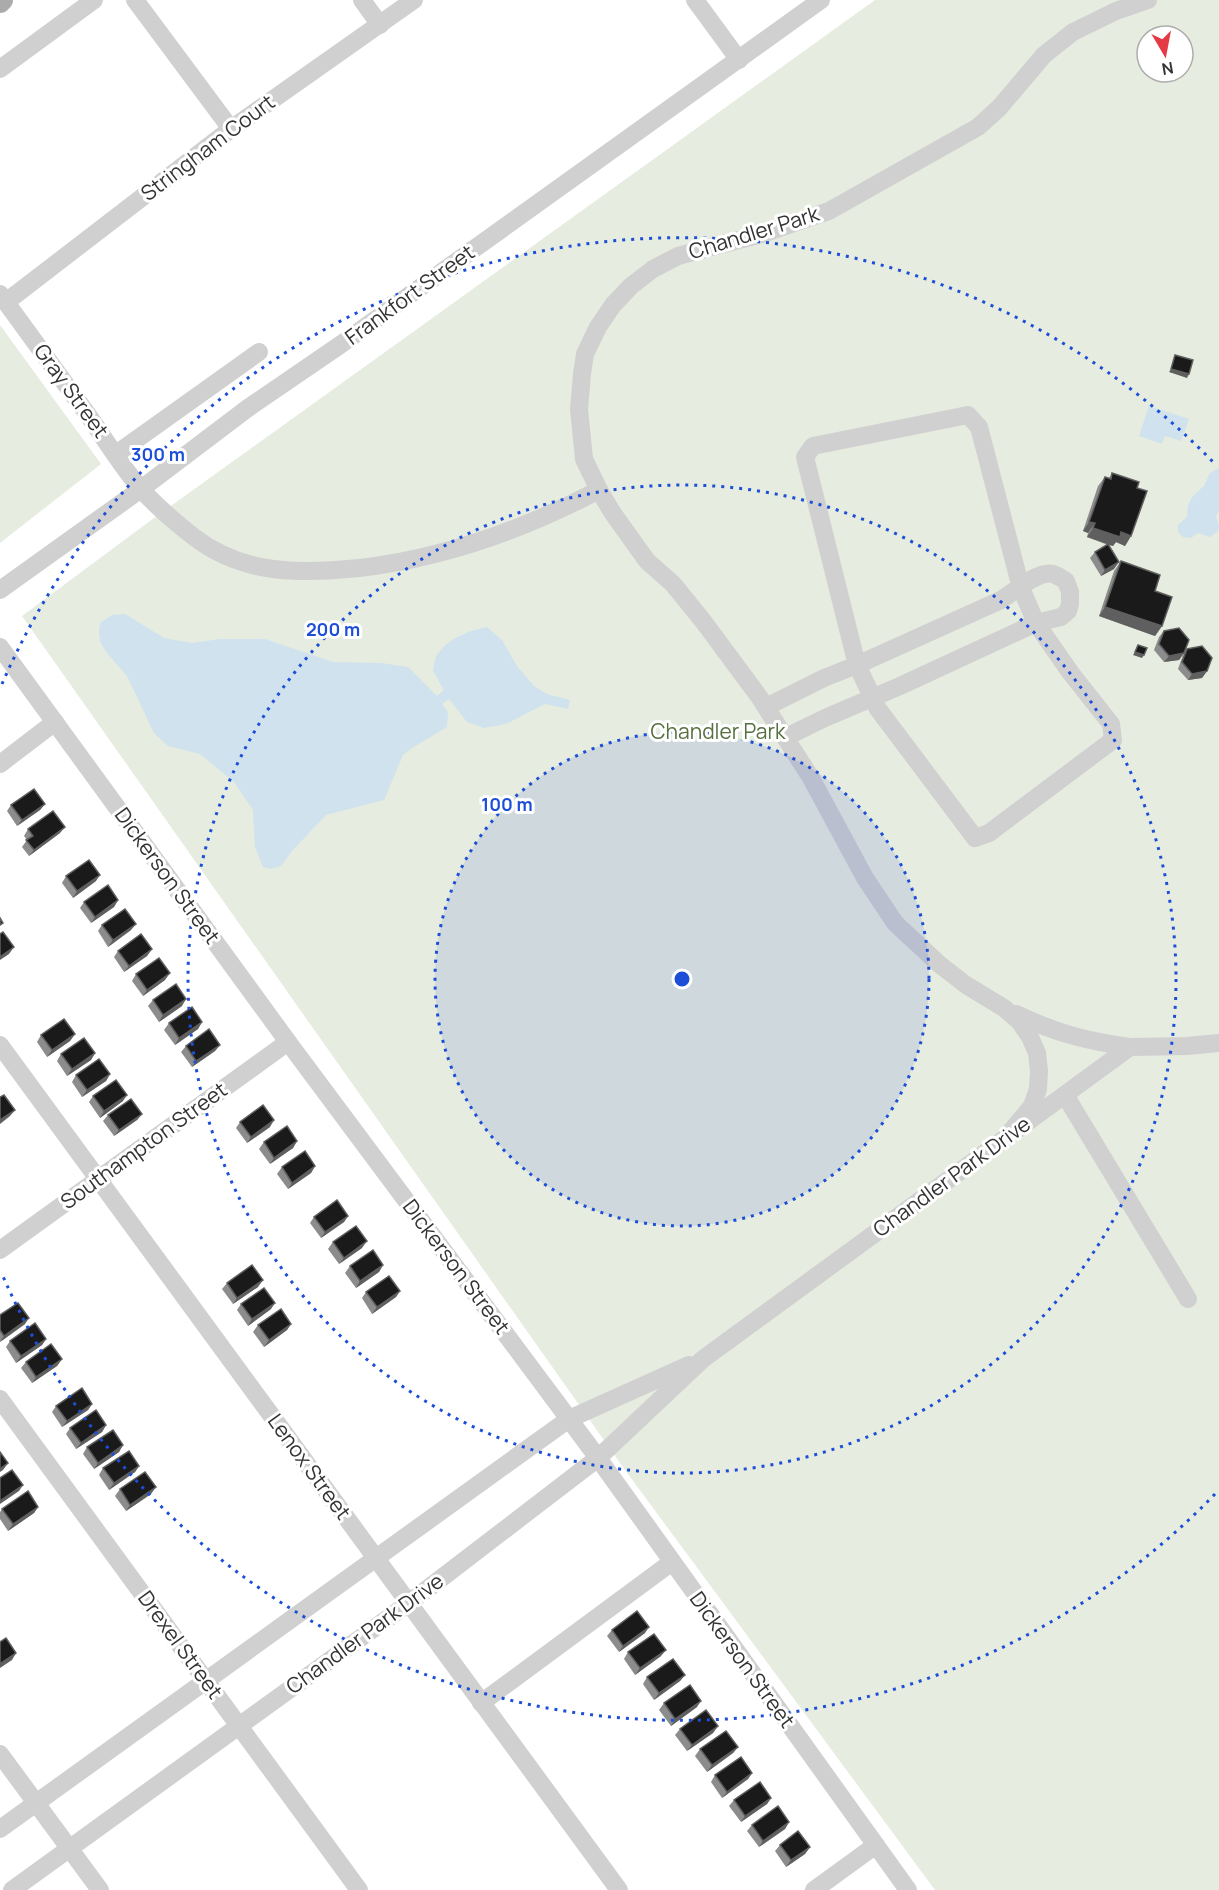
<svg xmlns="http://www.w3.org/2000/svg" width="1219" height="1890" font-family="Manrope,sans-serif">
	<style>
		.green { fill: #e6ecdf; fill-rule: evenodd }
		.water { fill: #cfe2ee }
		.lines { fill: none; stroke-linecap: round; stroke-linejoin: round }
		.minor { stroke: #d0d0d0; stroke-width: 18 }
		.major { stroke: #ababab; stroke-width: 22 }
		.wall { fill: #8c8c8c }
		.shaded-wall { fill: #5f5f5f }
		.building { fill: #1a1a1a; stroke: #5f5f5f; stroke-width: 1.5 }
		.ring { fill: none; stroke: #1d4ed8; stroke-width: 3; stroke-dasharray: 3 6 }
		.labels { text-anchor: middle; stroke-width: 6; stroke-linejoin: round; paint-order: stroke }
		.street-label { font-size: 21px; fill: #333; stroke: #fff }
		.park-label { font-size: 21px; fill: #56703f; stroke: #fff }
		.centre { fill: #1d4ed8; stroke: #fff; stroke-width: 3 }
		.ring-label { font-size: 18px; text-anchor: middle; font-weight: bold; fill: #1d4ed8; stroke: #fff; stroke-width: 6; stroke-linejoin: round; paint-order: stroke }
	</style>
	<rect width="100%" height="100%" fill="#fff"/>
	<!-- green -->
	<g class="green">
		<path d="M875,0H1219V1890H935L625,1470L22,616L150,521ZM1147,36H1183V72H1147Z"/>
		<polygon points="0,325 101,464 0,543"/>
	</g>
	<!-- water -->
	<g class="water">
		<polygon points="1149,406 1189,419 1181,441 1165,436 1162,444 1139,436"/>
		<polygon points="1219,468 1219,510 1216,517 1219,526 1218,531 1210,537 1198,533 1191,538 1183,537 1178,532 1178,525 1187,517 1188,505 1192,497 1204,486 1210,473"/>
		<path d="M125,614L164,638L192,643L220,639H265L333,662L381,663L408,667L437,696L444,690L433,671C434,667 434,661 436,657C446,639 468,631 487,627L502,640L517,666L534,686L547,694L570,700L568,709L545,704L506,724L484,728L467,722L449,699L442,704L448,712L447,727L412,748L403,755L384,800L326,815L292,851L281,866L271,869L263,867L255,847L253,810L234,782L200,754L168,746L154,733L127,676L106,652L100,641L99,632L100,623L112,615Z"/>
	</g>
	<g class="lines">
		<!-- minor -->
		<g class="minor">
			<polyline points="135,0 231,129"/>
			<polyline points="362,0 380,25"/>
			<polyline points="695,0 739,60"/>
			<polyline points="0,69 94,0"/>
			<path d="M0,294C29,334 59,375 88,415C105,439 121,466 141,489C156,506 176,523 194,537C243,575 301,574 359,568C444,558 523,530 599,490"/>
			<polyline points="6,302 231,129 414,0"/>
			<polygon points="968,415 979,427 1021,588 1036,623 1070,672 1111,724 1113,740 989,833 975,838 878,709 857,665 805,457 813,446"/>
			<polyline points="116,454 259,352"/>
			<polyline points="0,590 141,489 248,408 340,345 821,0"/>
			<polyline points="0,647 288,1042 598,1458 908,1890"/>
			<path d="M766,707L824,678L857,665L1001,600C1014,592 1038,570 1053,574C1057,575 1062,579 1066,581L1070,592V604L1068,611L1061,617L1036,623L900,686L825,718L786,737"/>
			<polyline points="0,764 55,722"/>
			<path d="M1016,1014C1056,1033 1086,1041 1130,1047"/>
			<polyline points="0,1045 619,1890"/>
			<polyline points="1065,1095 1188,1299"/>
			<polyline points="1007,1136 1032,1106 1038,1089 1039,1071 1037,1053 1030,1037 1020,1022 1004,1008 966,985 939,964 895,923 865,878 811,778 760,698 703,621 673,584 647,561 612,512 599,490 584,459 579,409 582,374 585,354 598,327 613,305 631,286 653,269 678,256 762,234 829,211 978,127 999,108 1044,55 1073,32 1116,11 1148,0"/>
			<polyline points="0,1250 288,1042"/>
			<polyline points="0,1399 359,1890"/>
			<polyline points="481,1703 672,1562"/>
			<polyline points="0,1754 100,1890"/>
			<polyline points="0,1829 569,1419 689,1365"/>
			<polyline points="12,1890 409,1603 598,1458 703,1359 1130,1047 1187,1046 1219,1043"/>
			<polyline points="814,1890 876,1845"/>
		</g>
		<!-- major -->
		<polyline class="major" points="0,2 2,0"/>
	</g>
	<!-- wall -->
	<g class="wall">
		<polygon points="1112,473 1137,488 1131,536 1125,546 1116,542 1113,546 1109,545 1114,569 1101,576 1090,558 1095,552 1108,545 1087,537 1088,533 1083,531 1098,486 1105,477 1109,478"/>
		<polygon points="1121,561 1155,591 1162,626 1155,636 1099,616 1114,571"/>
		<polygon points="1164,631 1184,653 1179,660 1164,662 1154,650 1159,637"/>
		<polygon points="1187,649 1207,671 1202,678 1188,680 1178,669 1183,655"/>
		<polygon points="45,804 40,810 17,826 7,811 11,805"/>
		<polygon points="28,829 60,833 29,856 22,847 27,840 24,836"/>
		<polygon points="66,876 96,881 73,898 62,883"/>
		<polygon points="118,900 114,907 91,923 80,908 84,902"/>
		<polygon points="102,925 131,930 108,947 98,931"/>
		<polygon points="152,949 147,956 124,972 114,957 118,951"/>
		<polygon points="136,974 165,980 143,996 132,981"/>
		<polygon points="153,1000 182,1006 159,1022 148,1006"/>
		<polygon points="202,1022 198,1029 175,1045 164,1030 169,1023"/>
		<polygon points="75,1034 70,1041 47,1057 37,1042 41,1035"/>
		<polygon points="220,1045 215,1051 192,1067 181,1052 186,1046"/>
		<polygon points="95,1053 91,1060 67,1076 57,1061 61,1054"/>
		<polygon points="110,1074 106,1081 82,1097 72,1082 76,1075"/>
		<polygon points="93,1096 123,1101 100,1118 89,1102"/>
		<polygon points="142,1114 137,1120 114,1136 103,1121 108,1115"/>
		<polygon points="240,1122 270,1127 247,1143 236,1128"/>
		<polygon points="297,1141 293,1148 270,1164 259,1149 264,1142"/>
		<polygon points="315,1166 311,1173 288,1189 277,1174 282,1167"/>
		<polygon points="348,1216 344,1222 321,1238 310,1223 314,1217"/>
		<polygon points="333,1242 362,1248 339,1264 328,1249"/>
		<polygon points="383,1265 379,1272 356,1288 345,1273 350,1266"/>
		<polygon points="227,1283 258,1287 233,1304 222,1289"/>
		<polygon points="400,1291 396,1297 372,1314 362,1298 366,1292"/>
		<polygon points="241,1304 271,1309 248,1326 237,1310"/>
		<polygon points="0,1315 25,1324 0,1342"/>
		<polygon points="291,1324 287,1330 264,1347 253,1332 258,1325"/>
		<polygon points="46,1339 42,1345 16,1363 6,1347 10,1341"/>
		<polygon points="62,1359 57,1366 32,1383 21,1368 26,1362"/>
		<polygon points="92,1404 88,1410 62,1427 52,1412 56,1406"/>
		<polygon points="106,1425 102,1432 76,1449 66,1434 70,1428"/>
		<polygon points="123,1445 119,1452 94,1469 83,1454 87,1447"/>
		<polygon points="139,1466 135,1472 109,1490 99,1475 103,1468"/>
		<polygon points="120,1489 151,1494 126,1511 115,1496"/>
		<polygon points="38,1507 34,1513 8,1531 0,1519 0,1512 2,1509"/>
		<polygon points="612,1630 645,1633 619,1652 607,1636"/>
		<polygon points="628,1652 661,1656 635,1675 624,1659"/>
		<polygon points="685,1675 680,1681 654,1700 643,1684 647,1677"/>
		<polygon points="664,1703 697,1707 671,1726 659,1710"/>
		<polygon points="718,1726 713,1733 687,1751 675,1735 680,1729"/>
		<polygon points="738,1747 733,1753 707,1772 695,1756 700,1749"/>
		<polygon points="752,1773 748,1779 722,1798 711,1782 715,1775"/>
		<polygon points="771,1798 767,1804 741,1822 729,1806 734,1800"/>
		<polygon points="789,1822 785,1829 759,1847 747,1831 752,1825"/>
		<polygon points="780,1845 810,1847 805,1854 786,1867 775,1851"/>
	</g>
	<!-- shaded-wall -->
	<g class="shaded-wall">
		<polygon points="1171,369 1189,374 1187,378 1169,372"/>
		<polygon points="1089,522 1095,523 1088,533 1083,531"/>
		<polygon points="1093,528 1121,532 1131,536 1125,546 1116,542 1113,546 1087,537"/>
		<polygon points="1119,562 1114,569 1101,576 1105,570"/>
		<polygon points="1105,607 1162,626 1155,636 1099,616"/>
		<polygon points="1135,652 1144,655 1142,658 1133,655"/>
		<polygon points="1184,653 1179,660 1164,662 1169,656"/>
		<polygon points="1207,671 1202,678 1188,680 1192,674"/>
		<polygon points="45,804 40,810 17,826 22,820"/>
		<polygon points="65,827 60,833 29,856 34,850"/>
		<polygon points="100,875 96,881 73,898 77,891"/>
		<polygon points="118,900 114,907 91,923 95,917"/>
		<polygon points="136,924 131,930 108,947 113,940"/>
		<polygon points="14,947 9,954 0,960 0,957"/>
		<polygon points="152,949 147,956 124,972 129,966"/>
		<polygon points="170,973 165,980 143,996 147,990"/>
		<polygon points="186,999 182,1006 159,1022 163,1015"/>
		<polygon points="202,1022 198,1029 175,1045 179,1038"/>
		<polygon points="75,1034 70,1041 47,1057 52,1050"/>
		<polygon points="220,1045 215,1051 192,1067 196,1061"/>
		<polygon points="95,1053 91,1060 67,1076 72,1069"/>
		<polygon points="110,1074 106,1081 82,1097 87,1090"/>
		<polygon points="127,1095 123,1101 100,1118 104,1111"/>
		<polygon points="15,1110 10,1116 0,1124 0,1120"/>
		<polygon points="142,1114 137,1120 114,1136 119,1130"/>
		<polygon points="274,1120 270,1127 247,1143 251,1137"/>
		<polygon points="297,1141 293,1148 270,1164 274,1158"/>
		<polygon points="315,1166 311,1173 288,1189 292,1183"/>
		<polygon points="348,1216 344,1222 321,1238 325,1232"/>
		<polygon points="367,1241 362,1248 339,1264 344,1258"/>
		<polygon points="383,1265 379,1272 356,1288 360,1281"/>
		<polygon points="263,1280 258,1287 233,1304 237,1298"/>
		<polygon points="400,1291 396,1297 372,1314 377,1307"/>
		<polygon points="275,1303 271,1309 248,1326 252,1319"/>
		<polygon points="29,1318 25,1324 0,1342 4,1336"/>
		<polygon points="291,1324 287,1330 264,1347 269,1340"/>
		<polygon points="46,1339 42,1345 16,1363 21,1356"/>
		<polygon points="62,1359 57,1366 32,1383 36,1377"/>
		<polygon points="92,1404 88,1410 62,1427 67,1421"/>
		<polygon points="106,1425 102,1432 76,1449 81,1443"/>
		<polygon points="123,1445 119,1452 94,1469 98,1463"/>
		<polygon points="8,1463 3,1470 0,1472 0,1469"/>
		<polygon points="139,1466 135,1472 109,1490 114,1483"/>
		<polygon points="23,1485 19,1491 0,1504 0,1501"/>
		<polygon points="156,1487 151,1494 126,1511 130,1505"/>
		<polygon points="38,1507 34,1513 8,1531 13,1524"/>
		<polygon points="649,1627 645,1633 619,1652 623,1646"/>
		<polygon points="666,1650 661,1656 635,1675 640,1668"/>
		<polygon points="16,1653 12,1660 0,1668 0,1664"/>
		<polygon points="685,1675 680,1681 654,1700 659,1693"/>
		<polygon points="701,1701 697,1707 671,1726 675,1719"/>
		<polygon points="718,1726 713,1733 687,1751 692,1745"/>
		<polygon points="738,1747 733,1753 707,1772 712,1765"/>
		<polygon points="752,1773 748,1779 722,1798 727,1792"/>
		<polygon points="771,1798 767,1804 741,1822 745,1816"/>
		<polygon points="789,1822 785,1829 759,1847 763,1841"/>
		<polygon points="810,1847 805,1854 786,1867 791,1860"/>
	</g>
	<!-- building -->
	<g class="building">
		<polygon points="1175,355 1193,360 1189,374 1171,369"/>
		<polygon points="1112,473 1139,482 1137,488 1147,491 1131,536 1121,532 1120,537 1093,528 1095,523 1089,522 1105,477 1111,479"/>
		<polygon points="1108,544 1119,562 1105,570 1095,552"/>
		<polygon points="1121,561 1160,575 1155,591 1172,597 1162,626 1105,607"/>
		<polygon points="1179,628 1189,640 1184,653 1169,656 1159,644 1164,631"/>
		<polygon points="1138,645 1147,648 1144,655 1135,652"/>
		<polygon points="1202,646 1212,658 1207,671 1192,674 1182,662 1187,649"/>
		<polygon points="34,789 45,804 22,820 11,805"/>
		<polygon points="53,811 65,827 34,850 26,840 33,836 28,829"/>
		<polygon points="89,860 100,875 77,891 66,876"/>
		<polygon points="108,885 118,900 95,917 84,902"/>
		<polygon points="125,909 136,924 113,940 102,925"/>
		<polygon points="0,918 3,923 0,925"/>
		<polygon points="3,932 14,947 0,957 0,934"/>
		<polygon points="141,934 152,949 129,966 118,951"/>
		<polygon points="159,958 170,973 147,990 136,974"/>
		<polygon points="176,984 186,999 163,1015 153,1000"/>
		<polygon points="192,1007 202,1022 179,1038 169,1023"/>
		<polygon points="64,1019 75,1034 52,1050 41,1035"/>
		<polygon points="209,1029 220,1045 196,1061 186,1046"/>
		<polygon points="84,1038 95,1053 72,1069 61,1054"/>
		<polygon points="99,1059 110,1074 87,1090 76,1075"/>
		<polygon points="116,1080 127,1095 104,1111 93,1096"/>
		<polygon points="4,1095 15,1110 0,1120 0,1097"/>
		<polygon points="131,1099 142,1114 119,1130 108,1115"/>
		<polygon points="263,1105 274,1120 251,1137 240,1122"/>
		<polygon points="287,1126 297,1141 274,1158 264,1142"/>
		<polygon points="305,1151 315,1166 292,1183 282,1167"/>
		<polygon points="337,1200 348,1216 325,1232 314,1217"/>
		<polygon points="356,1226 367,1241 344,1258 333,1242"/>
		<polygon points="373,1250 383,1265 360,1281 350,1266"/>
		<polygon points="252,1265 263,1280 237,1298 227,1283"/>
		<polygon points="389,1276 400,1291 377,1307 366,1292"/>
		<polygon points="264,1288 275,1303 252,1319 241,1304"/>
		<polygon points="18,1303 29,1318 4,1336 0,1330 0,1315"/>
		<polygon points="281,1309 291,1324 269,1340 258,1325"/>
		<polygon points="35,1323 46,1339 21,1356 10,1341"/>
		<polygon points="51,1344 62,1359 36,1377 26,1362"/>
		<polygon points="82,1388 92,1404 67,1421 56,1406"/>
		<polygon points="96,1410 106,1425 81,1443 70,1428"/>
		<polygon points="113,1430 123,1445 98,1463 87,1447"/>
		<polygon points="129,1451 139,1466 114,1483 103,1468"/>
		<polygon points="0,1452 8,1463 0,1469"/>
		<polygon points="12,1470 23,1485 0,1501 0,1478"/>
		<polygon points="145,1472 156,1487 130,1505 120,1489"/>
		<polygon points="28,1491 38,1507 13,1524 2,1509"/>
		<polygon points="637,1611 649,1627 623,1646 612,1630"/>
		<polygon points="654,1634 666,1650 640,1668 628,1652"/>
		<polygon points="6,1638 16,1653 0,1664 0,1642"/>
		<polygon points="673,1659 685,1675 659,1693 647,1677"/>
		<polygon points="690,1685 701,1701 675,1719 664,1703"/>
		<polygon points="706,1710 718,1726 692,1745 680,1729"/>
		<polygon points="726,1731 738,1747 712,1765 700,1749"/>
		<polygon points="741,1757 752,1773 727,1792 715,1775"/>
		<polygon points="760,1782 771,1798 745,1816 734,1800"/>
		<polygon points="778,1806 789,1822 763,1841 752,1825"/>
		<polygon points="798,1831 810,1847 791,1860 780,1845"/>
	</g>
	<!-- distance rings -->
	<circle cx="682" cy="979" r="247" fill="#1d4ed8" fill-opacity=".12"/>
	<g class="ring">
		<circle cx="682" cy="979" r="247"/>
		<circle cx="682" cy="979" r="494"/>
		<path d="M1215 1494A741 741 0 0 1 2 1274M2 684A741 741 0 0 1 1215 464"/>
	</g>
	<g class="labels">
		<!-- street labels -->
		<g class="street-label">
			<text transform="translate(208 148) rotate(-37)" y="7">Stringham Court</text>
			<text transform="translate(754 233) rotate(-17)" y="7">Chandler Park</text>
			<text transform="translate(410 295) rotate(-36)" y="7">Frankfort Street</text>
			<text transform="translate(71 391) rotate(54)" y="7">Gray Street</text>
			<text transform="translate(167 876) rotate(54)" y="7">Dickerson Street</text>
			<text transform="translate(144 1146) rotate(-36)" y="7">Southampton Street</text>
			<text transform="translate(952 1177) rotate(-36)" y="7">Chandler Park Drive</text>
			<text transform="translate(456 1267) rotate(53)" y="7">Dickerson Street</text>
			<text transform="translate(309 1467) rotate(54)" y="7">Lenox Street</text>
			<text transform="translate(365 1634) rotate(-36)" y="7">Chandler Park Drive</text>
			<text transform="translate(180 1645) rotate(54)" y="7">Drexel Street</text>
			<text transform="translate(742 1660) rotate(54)" y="7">Dickerson Street</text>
		</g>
		<!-- park labels -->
		<g class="park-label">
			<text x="718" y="739">Chandler Park</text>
		</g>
	</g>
	<circle cx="682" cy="979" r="9" class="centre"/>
	<g class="ring-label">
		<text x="158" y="461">300 m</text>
		<text x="333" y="636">200 m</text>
		<text x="507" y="811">100 m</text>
	</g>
	<!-- north arrow -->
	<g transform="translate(1165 54) rotate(170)"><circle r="28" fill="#ffffff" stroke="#adadad" stroke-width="1.5"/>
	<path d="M0-4.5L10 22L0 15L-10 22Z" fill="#e63946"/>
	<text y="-9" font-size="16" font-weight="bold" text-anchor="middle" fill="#333333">N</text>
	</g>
</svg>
